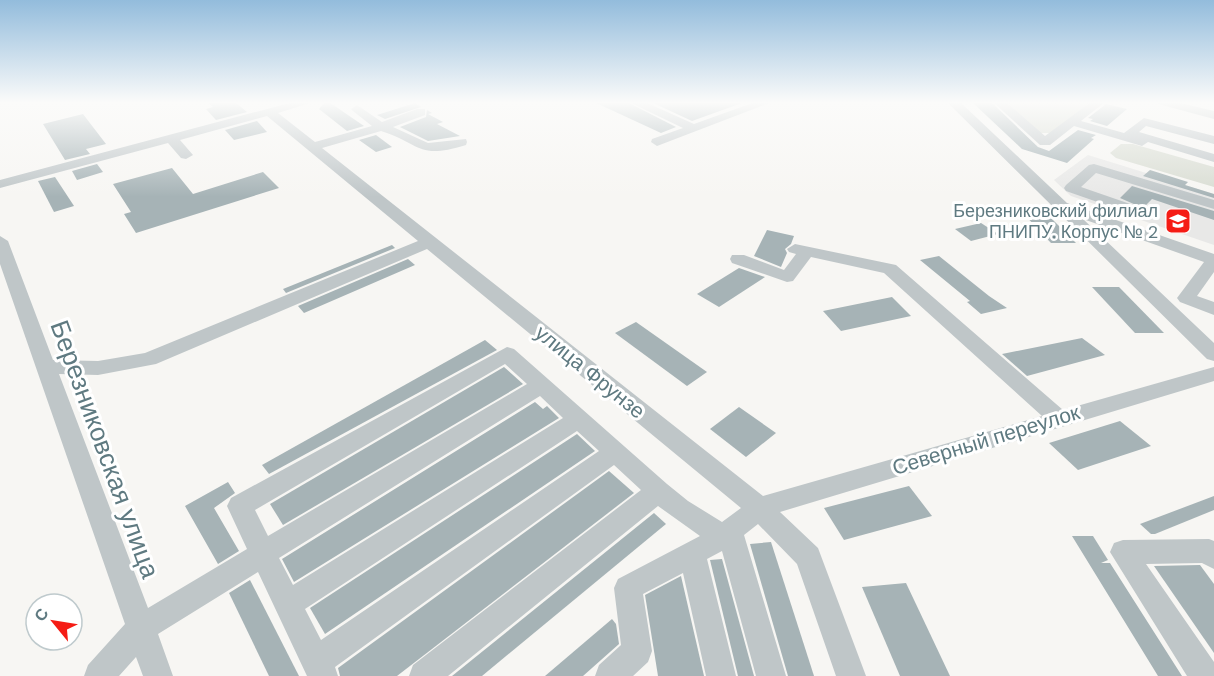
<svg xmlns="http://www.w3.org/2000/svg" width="1214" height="676" font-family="'DM Sans',sans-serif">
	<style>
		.built { fill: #e8e8e7 }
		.green { fill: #d8dcd2 }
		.building { fill: #a6b3b6 }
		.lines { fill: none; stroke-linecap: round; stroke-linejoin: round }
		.minor { fill: #bfc6c8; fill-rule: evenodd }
		.labels { text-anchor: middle; stroke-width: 6; stroke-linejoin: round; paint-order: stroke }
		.far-poi-label { font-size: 18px; fill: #5f7a81; stroke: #fff; text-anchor: end }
		.street-label { font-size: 21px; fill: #5f7a81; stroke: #fff }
		.near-street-label { font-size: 26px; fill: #5f7a81; stroke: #fff }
	</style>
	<rect width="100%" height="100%" fill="#f7f6f3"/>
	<!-- built -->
	<polygon class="built" points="1088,155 1214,194 1214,245 1071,196 1054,180"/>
	<!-- green -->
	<g class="green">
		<polygon points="1002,102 1093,102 1050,133 1040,133"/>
		<polygon points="1121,144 1133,144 1214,167 1214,187 1116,158 1110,153"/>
	</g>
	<!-- building -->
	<g class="building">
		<polygon points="207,102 235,102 247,112 216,120 206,109 213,107"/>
		<polygon points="325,102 329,102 364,126 347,131 319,109"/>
		<polygon points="594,102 627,102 676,127 661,133"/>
		<polygon points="651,102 741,102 742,103 692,121"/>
		<polygon points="972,102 991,102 1038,147 1049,151 1078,130 1096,135 1091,138 1094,139 1067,163 1022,149"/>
		<polygon points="415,103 421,107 385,119 377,115"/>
		<polygon points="1106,104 1127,109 1107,126 1090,121 1093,119 1088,118"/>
		<polygon points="427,110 432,113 428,114 443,122 437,124 460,136 428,141 400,127 426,117"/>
		<polygon points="83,114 106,144 86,149 90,154 65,160 43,124"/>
		<polygon points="257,121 267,132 234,140 225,130"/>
		<polygon points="376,135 392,147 376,152 359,140"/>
		<polygon points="97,164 103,172 77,180 72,171"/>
		<polygon points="172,168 193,194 263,172 279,188 136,233 124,214 131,212 113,184"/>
		<polygon points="1150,170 1188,182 1185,185 1214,194 1214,198 1143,176"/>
		<polygon points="55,177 74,206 54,212 38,181"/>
		<polygon points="1132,186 1214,211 1214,220 1152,199 1143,208 1120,198"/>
		<polygon points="1021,211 1044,211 1076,243 1051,243"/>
		<polygon points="981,223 998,234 971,241 955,229"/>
		<polygon points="767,230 794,236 791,244 785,249 787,253 781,267 754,256"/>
		<polygon points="392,245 395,248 286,293 283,289"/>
		<polygon points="939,256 989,296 1007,308 981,314 967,302 970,301 920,260"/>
		<polygon points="408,259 415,265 304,313 298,306"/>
		<polygon points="739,268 765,277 719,307 697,294"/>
		<polygon points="1092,287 1119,287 1164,333 1135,333"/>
		<polygon points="892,297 911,316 841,331 823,311"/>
		<polygon points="636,322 707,372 687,386 615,333"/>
		<polygon points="1082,338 1105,355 1027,376 1002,354"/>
		<polygon points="485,340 497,350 269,474 262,465"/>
		<polygon points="504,367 523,384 283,525 270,504"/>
		<polygon points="535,402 543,409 547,406 559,418 294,582 282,559"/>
		<polygon points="739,407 776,433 746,457 710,429"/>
		<polygon points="1120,421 1151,446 1078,470 1049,443"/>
		<polygon points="577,434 595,451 325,634 310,608"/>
		<polygon points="609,471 634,493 397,676 340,676 338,668"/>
		<polygon points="228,482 235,493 214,508 239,551 218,564 185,506"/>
		<polygon points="909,486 932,516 844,540 824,508"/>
		<polygon points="1214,496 1214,510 1155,534 1151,534 1140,524"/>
		<polygon points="654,513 666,524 482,676 452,676"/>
		<polygon points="1072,536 1093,536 1108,560 1101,563 1110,563 1182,676 1158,676"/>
		<polygon points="771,542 814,676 788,676 750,544"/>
		<polygon points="722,559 754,676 738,676 710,560"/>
		<polygon points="1200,565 1214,584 1214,653 1154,566"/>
		<polygon points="681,576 704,676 658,676 645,595"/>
		<polygon points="250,580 299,676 269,676 229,593"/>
		<polygon points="906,583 950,676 900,676 862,587"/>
		<polygon points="612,619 616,624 619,644 583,676 545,676"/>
	</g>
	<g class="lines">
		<!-- minor -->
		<g class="minor">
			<path d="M293,102H313L278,113L315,142L372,126L353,111L351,109L357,105L382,122L417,109H425V115L393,127L428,143L466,139L467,142L466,145C417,160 422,144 381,131L322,148L763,496L1042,416L884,273L811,257L793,281L787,282L732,263L730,259L732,255H744L784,270L796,254L789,252L787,249L795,244L896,265L1063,410L1214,367V381L780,512L818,548L866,676H836L797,564L758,524L744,535L786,676H756L722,551L707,559L736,676H706L683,573L643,594L652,651L648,662L633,676H595L599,665L621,645L614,588L618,579L700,536L658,506L448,676H409L413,665L641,490L614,465L335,667L338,676H307L258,572L158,634L173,676H143L136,657L119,676H84L88,665L125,624L0,264V236L8,241L53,360L98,361L145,353L418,241L267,116L180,140L193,155L186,159L181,158L168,143L0,188V180ZM427,249L741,508L722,522L688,501L667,484L514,349L507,347L231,498L227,506L247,549L148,608L59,374L98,375L156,364ZM505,364L527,384L268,536L255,510ZM540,396L563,418L293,585L279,558ZM577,431L599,451L321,640L305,609Z"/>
			<polygon points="629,102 645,102 694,124 755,102 772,102 657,146 651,142 652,139 683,128"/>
			<polygon points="947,102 960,102 1067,203 1214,254 1214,272 1197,296 1214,302 1214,315 1180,302 1177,298 1204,262 1083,219 1214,343 1214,361 1207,359"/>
			<polygon points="993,102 1006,102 1045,136 1091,102 1105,102 1081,121 1124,133 1144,118 1214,136 1214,144 1146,126 1139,132 1214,154 1214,162 1148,142 1142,146 1074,126 1050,145 1040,145"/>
			<polygon points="1156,102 1176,102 1214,111 1214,119 1158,104"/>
			<polygon points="1094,164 1214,200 1214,209 1096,173 1081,187 1136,206 1139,209 1136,212 1126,212 1066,191 1064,188 1066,185 1089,165"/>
			<polygon points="1209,539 1214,541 1214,569 1202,563 1146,564 1214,662 1214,676 1187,676 1110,552 1114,543 1123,540"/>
		</g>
	</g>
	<!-- sky -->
	<linearGradient id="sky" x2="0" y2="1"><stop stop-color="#93bcdc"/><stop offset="0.52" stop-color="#fbfbfa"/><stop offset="1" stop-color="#fbfbfa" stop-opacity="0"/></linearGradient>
	<rect width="1214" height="197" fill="url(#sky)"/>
	<!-- icons -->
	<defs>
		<g id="university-square" transform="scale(1.35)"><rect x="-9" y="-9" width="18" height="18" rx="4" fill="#f51c15" stroke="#fff"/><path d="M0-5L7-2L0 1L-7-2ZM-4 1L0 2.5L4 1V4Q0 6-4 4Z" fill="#fff"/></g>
	</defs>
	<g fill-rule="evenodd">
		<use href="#university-square" x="1178" y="221"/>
	</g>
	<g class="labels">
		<!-- far-poi labels -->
		<g class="far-poi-label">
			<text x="1158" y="217">Березниковский филиал<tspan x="1158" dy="21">ПНИПУ. Корпус № 2</tspan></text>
		</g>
		<!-- street labels -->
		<g class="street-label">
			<text transform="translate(590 372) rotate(39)" y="7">улица Фрунзе</text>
			<text transform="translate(986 440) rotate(-17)" y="7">Северный переулок</text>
		</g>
		<!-- near-street labels -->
		<g class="near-street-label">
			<text transform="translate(105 449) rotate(70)" y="9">Березниковская улица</text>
		</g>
	</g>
	<!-- north arrow -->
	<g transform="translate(54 622) rotate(300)"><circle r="28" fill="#ffffff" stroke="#bfcacd" stroke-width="1.5"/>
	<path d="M0-4.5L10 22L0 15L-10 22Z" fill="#f51c15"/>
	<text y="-9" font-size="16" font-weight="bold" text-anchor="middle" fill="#5f7a81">С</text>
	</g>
</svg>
